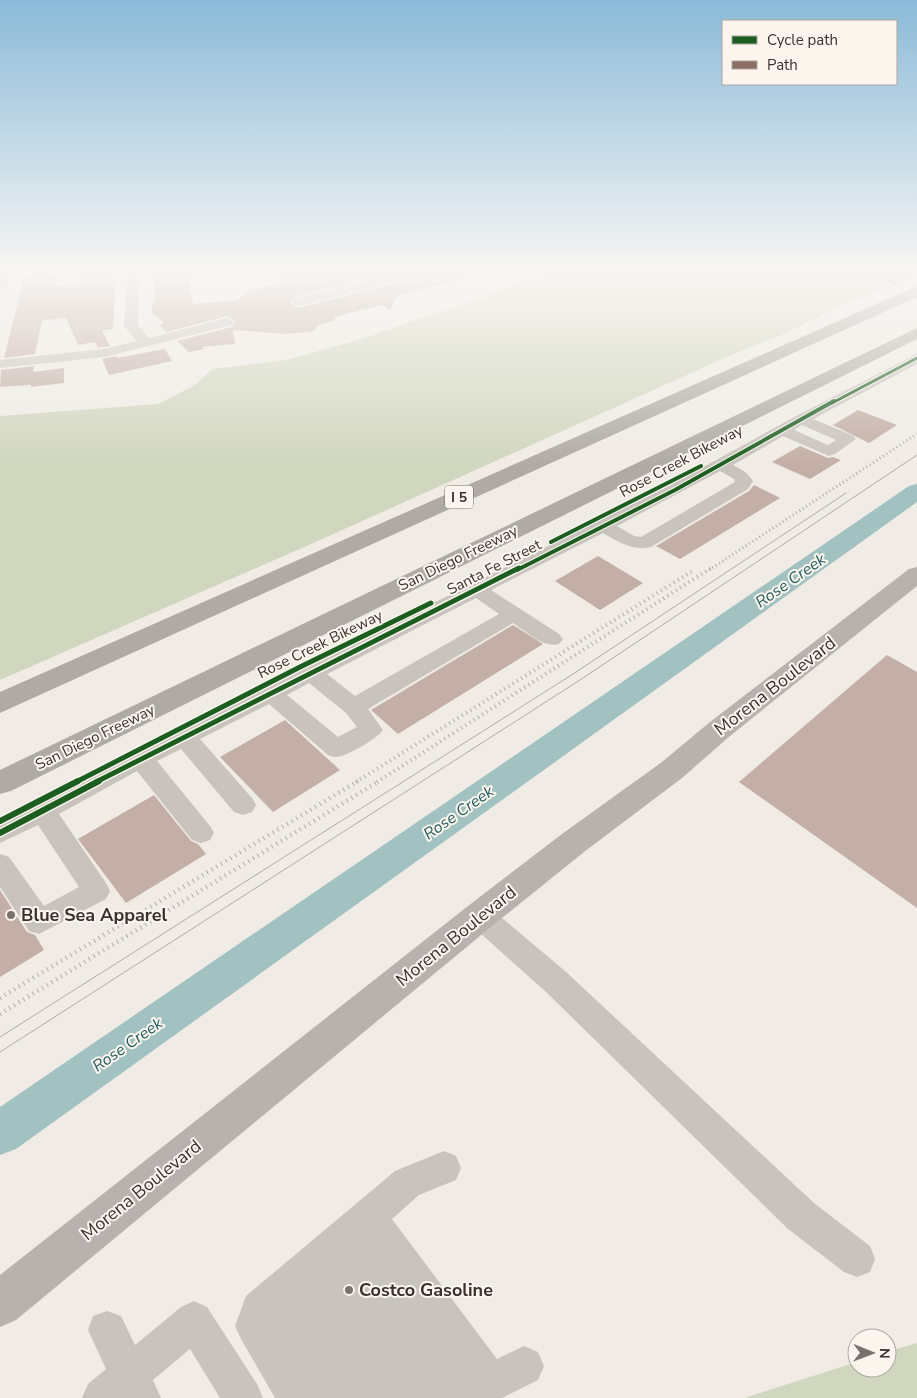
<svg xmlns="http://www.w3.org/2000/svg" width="917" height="1398" font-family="'Nunito Sans',sans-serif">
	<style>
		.green { fill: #d1d6bf }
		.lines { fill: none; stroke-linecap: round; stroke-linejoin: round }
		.river { fill: #a1c2c1; fill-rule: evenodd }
		.building { fill: #c3afa7 }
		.minor { fill: #c9c3be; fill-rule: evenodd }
		.major { fill: #b8b1ad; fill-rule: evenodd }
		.highway { fill: #afaaa4; fill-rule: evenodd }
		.tram { stroke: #b1aca8; stroke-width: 1 }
		.rail-far2 { stroke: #b1aca8; stroke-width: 3; stroke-dasharray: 1 3; stroke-linecap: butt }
		.rail-far1 { stroke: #b1aca8; stroke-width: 4; stroke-dasharray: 1 4; stroke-linecap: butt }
		.rail { stroke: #b1aca8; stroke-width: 4.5; stroke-dasharray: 1 4.5; stroke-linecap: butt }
		.quiet { stroke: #8d6e63; stroke-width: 2.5; stroke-dasharray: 4.5 2.5; stroke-linecap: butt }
		.cycleway-far3-casing { stroke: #fbf5ee; stroke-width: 5 }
		.cycleway-far2-casing { stroke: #fbf5ee; stroke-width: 6 }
		.cycleway-far1-casing { stroke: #fbf5ee; stroke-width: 8 }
		.cycleway-casing { stroke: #fbf5ee; stroke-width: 9 }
		.cycleway-far3 { stroke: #1b5e20; stroke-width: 3 }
		.cycleway-far2 { stroke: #1b5e20; stroke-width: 4 }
		.cycleway-far1 { stroke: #1b5e20; stroke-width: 5 }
		.cycleway { stroke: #1b5e20; stroke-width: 6 }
		.poi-dot { fill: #7a716c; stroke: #fbf5ee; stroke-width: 2 }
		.labels { text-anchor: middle; stroke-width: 4; stroke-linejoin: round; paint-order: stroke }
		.shield { fill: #fbf5ee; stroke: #756b66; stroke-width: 1 }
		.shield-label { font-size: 14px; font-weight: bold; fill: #3b302b }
		.street-label { font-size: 15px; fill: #3b302b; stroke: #fbf5ee }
		.water-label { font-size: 16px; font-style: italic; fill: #1f5a5e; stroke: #fbf5ee }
		.near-street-label { font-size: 18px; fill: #3b302b; stroke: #fbf5ee }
		.near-poi-label { font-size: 18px; font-weight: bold; fill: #3b302b; stroke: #fbf5ee; text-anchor: start }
	</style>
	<rect width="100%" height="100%" fill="#f0ebe5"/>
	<!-- green -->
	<g class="green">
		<polygon points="548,271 917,271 917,276 852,301 779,336 729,356 320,540 0,680 0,416 158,404 195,385 212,369 286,360 358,340 492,294"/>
		<polygon points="917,1343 917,1398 744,1398 857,1362 857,1368 887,1368 887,1352"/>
	</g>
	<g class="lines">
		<!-- river -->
		<polygon class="river" points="917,484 917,502 16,1149 0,1155 0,1107 909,486"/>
	</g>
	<!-- building -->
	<g class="building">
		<polygon points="84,271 116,271 113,329 102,330 110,346 98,348 95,342 78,345 66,318 47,320 42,321 35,354 4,358 24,278 32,277 33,273 48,272 47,275 57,274 55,286 82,284"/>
		<polygon points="155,271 188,271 193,304 237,300 249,290 285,283 268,271 396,271 294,297 290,302 298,308 424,276 428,271 470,271 471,276 397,296 390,310 383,305 345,314 334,318 336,320 318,325 314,331 287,334 233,330 235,344 202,347 204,349 189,352 177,341 232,327 236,322 227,316 167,332 159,325 164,323 151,312 155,294"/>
		<polygon points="165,349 172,361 109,375 102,359 116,356 117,358"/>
		<polygon points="34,366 33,372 64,368 64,383 31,387 31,385 0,387 1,370"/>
		<polygon points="858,410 897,425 869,443 833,425"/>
		<polygon points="800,446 828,458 833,457 841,460 810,479 772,462"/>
		<polygon points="754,485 780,498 680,559 656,546 749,491"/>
		<polygon points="598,556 643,583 600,610 555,581"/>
		<polygon points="513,625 543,644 398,734 371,710"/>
		<polygon points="887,655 917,672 917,908 739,782"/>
		<polygon points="285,720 340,770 273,812 220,757"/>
		<polygon points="154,795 191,841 198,844 206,854 126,903 78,839"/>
		<polygon points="0,890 27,932 35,935 44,950 0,977"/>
	</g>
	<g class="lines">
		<!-- minor -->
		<g class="minor">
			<polygon points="0,271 11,271 6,288 0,292"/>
			<polygon points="127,271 139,271 138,325 149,338 227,318 234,322 232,325 104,357 0,368 0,360 104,349 137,341 124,326"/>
			<polygon points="405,271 426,271 424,274 298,306 292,302 294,299"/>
			<path d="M917,354V364L813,419L854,436L856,439L835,454L829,456L783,436L733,465C741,469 747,472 753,481L748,489L651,547C633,551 618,542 603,533L491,590L559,634L563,639L559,644C543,648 527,632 513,623L368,709L383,730C378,738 345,758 335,757C333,757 330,756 328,755L269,704L200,739L252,798L256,805L252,812L243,815L234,812L181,749L157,761L210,826L214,833L210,840L201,843L192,840L137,771L59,814L106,883L110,891L106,899L39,934L29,931L0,887V854L9,857L44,906L79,887L38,825L0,843V821L142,748L669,486L796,416ZM802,425L836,440L828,445L794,430ZM720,471L734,479L735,482L641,537L634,536L617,526ZM476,598L499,614L355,696L327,674ZM309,683L346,713L357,727L338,737L287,695Z"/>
			<polygon points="480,904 490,908 565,971 814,1203 870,1246 875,1259 870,1272 857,1277 844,1272 788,1229 545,991 470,924 466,916 470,908"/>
			<polygon points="444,1151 456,1156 461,1168 456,1180 419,1195 392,1219 497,1359 524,1346 538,1352 544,1366 538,1380 502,1398 275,1398 241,1339 235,1326 246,1296 395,1171"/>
			<polygon points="194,1301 207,1307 257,1384 263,1398 220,1398 190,1349 153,1380 161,1398 82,1398 88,1384 106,1369 88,1330 93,1316 107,1311 121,1316 135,1345 181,1307"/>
		</g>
		<!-- major -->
		<polygon class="major" points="917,567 917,586 730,736 682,778 584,852 492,926 16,1320 0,1327 0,1275 468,906 562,834 662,762 710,722 909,569"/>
		<!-- highway -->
		<g class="highway">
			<polygon points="917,286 917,297 0,713 0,692"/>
			<polygon points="917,328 917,339 11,791 0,794 0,770"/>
		</g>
		<!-- tram -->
		<g class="tram">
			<polyline points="0,1037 570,676 846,493"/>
			<polyline points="0,1052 580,680 917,455"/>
		</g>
		<!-- rail-far2 -->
		<polyline class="rail-far2" points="709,570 917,434"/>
		<!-- rail-far1 -->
		<g class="rail-far1">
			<polyline points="356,782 694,570"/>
			<polyline points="377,782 711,568"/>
		</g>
		<!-- rail -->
		<g class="rail">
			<polyline points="0,998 358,781"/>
			<polyline points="0,1014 379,781"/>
		</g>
		<!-- quiet -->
		<polyline class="quiet" points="901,271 888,280 901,285"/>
		<!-- cycleway-far3 casing -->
		<g class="cycleway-far3-casing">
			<polyline id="cycleway-far3" points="832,403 917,358"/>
		</g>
		<!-- cycleway-far2 casing -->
		<g class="cycleway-far2-casing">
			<g id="cycleway-far2">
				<polyline points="551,542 701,466"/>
				<polyline points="517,570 675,490 834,401"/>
			</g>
		</g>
		<!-- cycleway-far1 casing -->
		<g class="cycleway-far1-casing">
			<g id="cycleway-far1">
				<polyline points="76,782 300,667 431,603"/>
				<polyline points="96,782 519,568"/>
			</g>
		</g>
		<!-- cycleway casing -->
		<g class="cycleway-casing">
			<g id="cycleway">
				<polyline points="0,821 78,781"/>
				<polyline points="0,833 99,781"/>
			</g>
		</g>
		<!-- cycleway-far3 -->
		<use href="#cycleway-far3" class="cycleway-far3"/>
		<!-- cycleway-far2 -->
		<use href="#cycleway-far2" class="cycleway-far2"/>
		<!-- cycleway-far1 -->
		<use href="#cycleway-far1" class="cycleway-far1"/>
		<!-- cycleway -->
		<use href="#cycleway" class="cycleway"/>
	</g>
	<!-- sky -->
	<linearGradient id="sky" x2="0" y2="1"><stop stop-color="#8bbad8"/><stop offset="0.58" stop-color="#f8f6f3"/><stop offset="1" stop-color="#f8f6f3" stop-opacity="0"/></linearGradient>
	<rect width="917" height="467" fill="url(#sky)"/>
	<!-- markers -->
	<g class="poi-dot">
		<circle cx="11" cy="915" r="5"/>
		<circle cx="349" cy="1290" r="5"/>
	</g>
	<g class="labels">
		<!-- shield labels -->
		<rect class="shield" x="445" y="485.5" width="28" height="23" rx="4"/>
		<g class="shield-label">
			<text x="459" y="502">I 5</text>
		</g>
		<!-- street labels -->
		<g class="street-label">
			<text transform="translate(681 461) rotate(-28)" y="5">Rose Creek Bikeway</text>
			<text transform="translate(458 558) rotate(-26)" y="5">San Diego Freeway</text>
			<text transform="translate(494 567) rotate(-27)" y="5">Santa Fe Street</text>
			<text transform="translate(320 644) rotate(-26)" y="5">Rose Creek Bikeway</text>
			<text transform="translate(95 737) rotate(-26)" y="5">San Diego Freeway</text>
		</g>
		<!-- water labels -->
		<g class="water-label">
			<text transform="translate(790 580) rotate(-35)" y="6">Rose Creek</text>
			<text transform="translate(458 812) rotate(-35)" y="6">Rose Creek</text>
			<text transform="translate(127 1044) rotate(-35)" y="6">Rose Creek</text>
		</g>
		<!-- near-street labels -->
		<g class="near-street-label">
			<text transform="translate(775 686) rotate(-38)" y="6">Morena Boulevard</text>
			<text transform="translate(456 936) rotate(-39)" y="6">Morena Boulevard</text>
			<text transform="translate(141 1190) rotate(-39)" y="6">Morena Boulevard</text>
		</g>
		<!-- near-poi labels -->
		<g class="near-poi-label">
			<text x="21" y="921">Blue Sea Apparel</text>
			<text x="359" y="1296">Costco Gasoline</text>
		</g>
	</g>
	<!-- legend -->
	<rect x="722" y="20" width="175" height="65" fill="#fbf5ee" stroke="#aea6a0"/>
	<rect x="732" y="36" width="25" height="8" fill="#1b5e20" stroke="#aea6a0"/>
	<text x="767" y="45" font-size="15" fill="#3b302b">Cycle path</text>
	<rect x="732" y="61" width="25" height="8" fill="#8d6e63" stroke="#aea6a0"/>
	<text x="767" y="70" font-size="15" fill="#3b302b">Path</text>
	<!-- north arrow -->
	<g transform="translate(872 1353) rotate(91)"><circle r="24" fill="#fbf5ee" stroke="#aea6a0"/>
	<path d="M0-4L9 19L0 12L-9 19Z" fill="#7a716c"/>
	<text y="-8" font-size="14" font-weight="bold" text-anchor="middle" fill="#3b302b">N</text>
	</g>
</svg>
